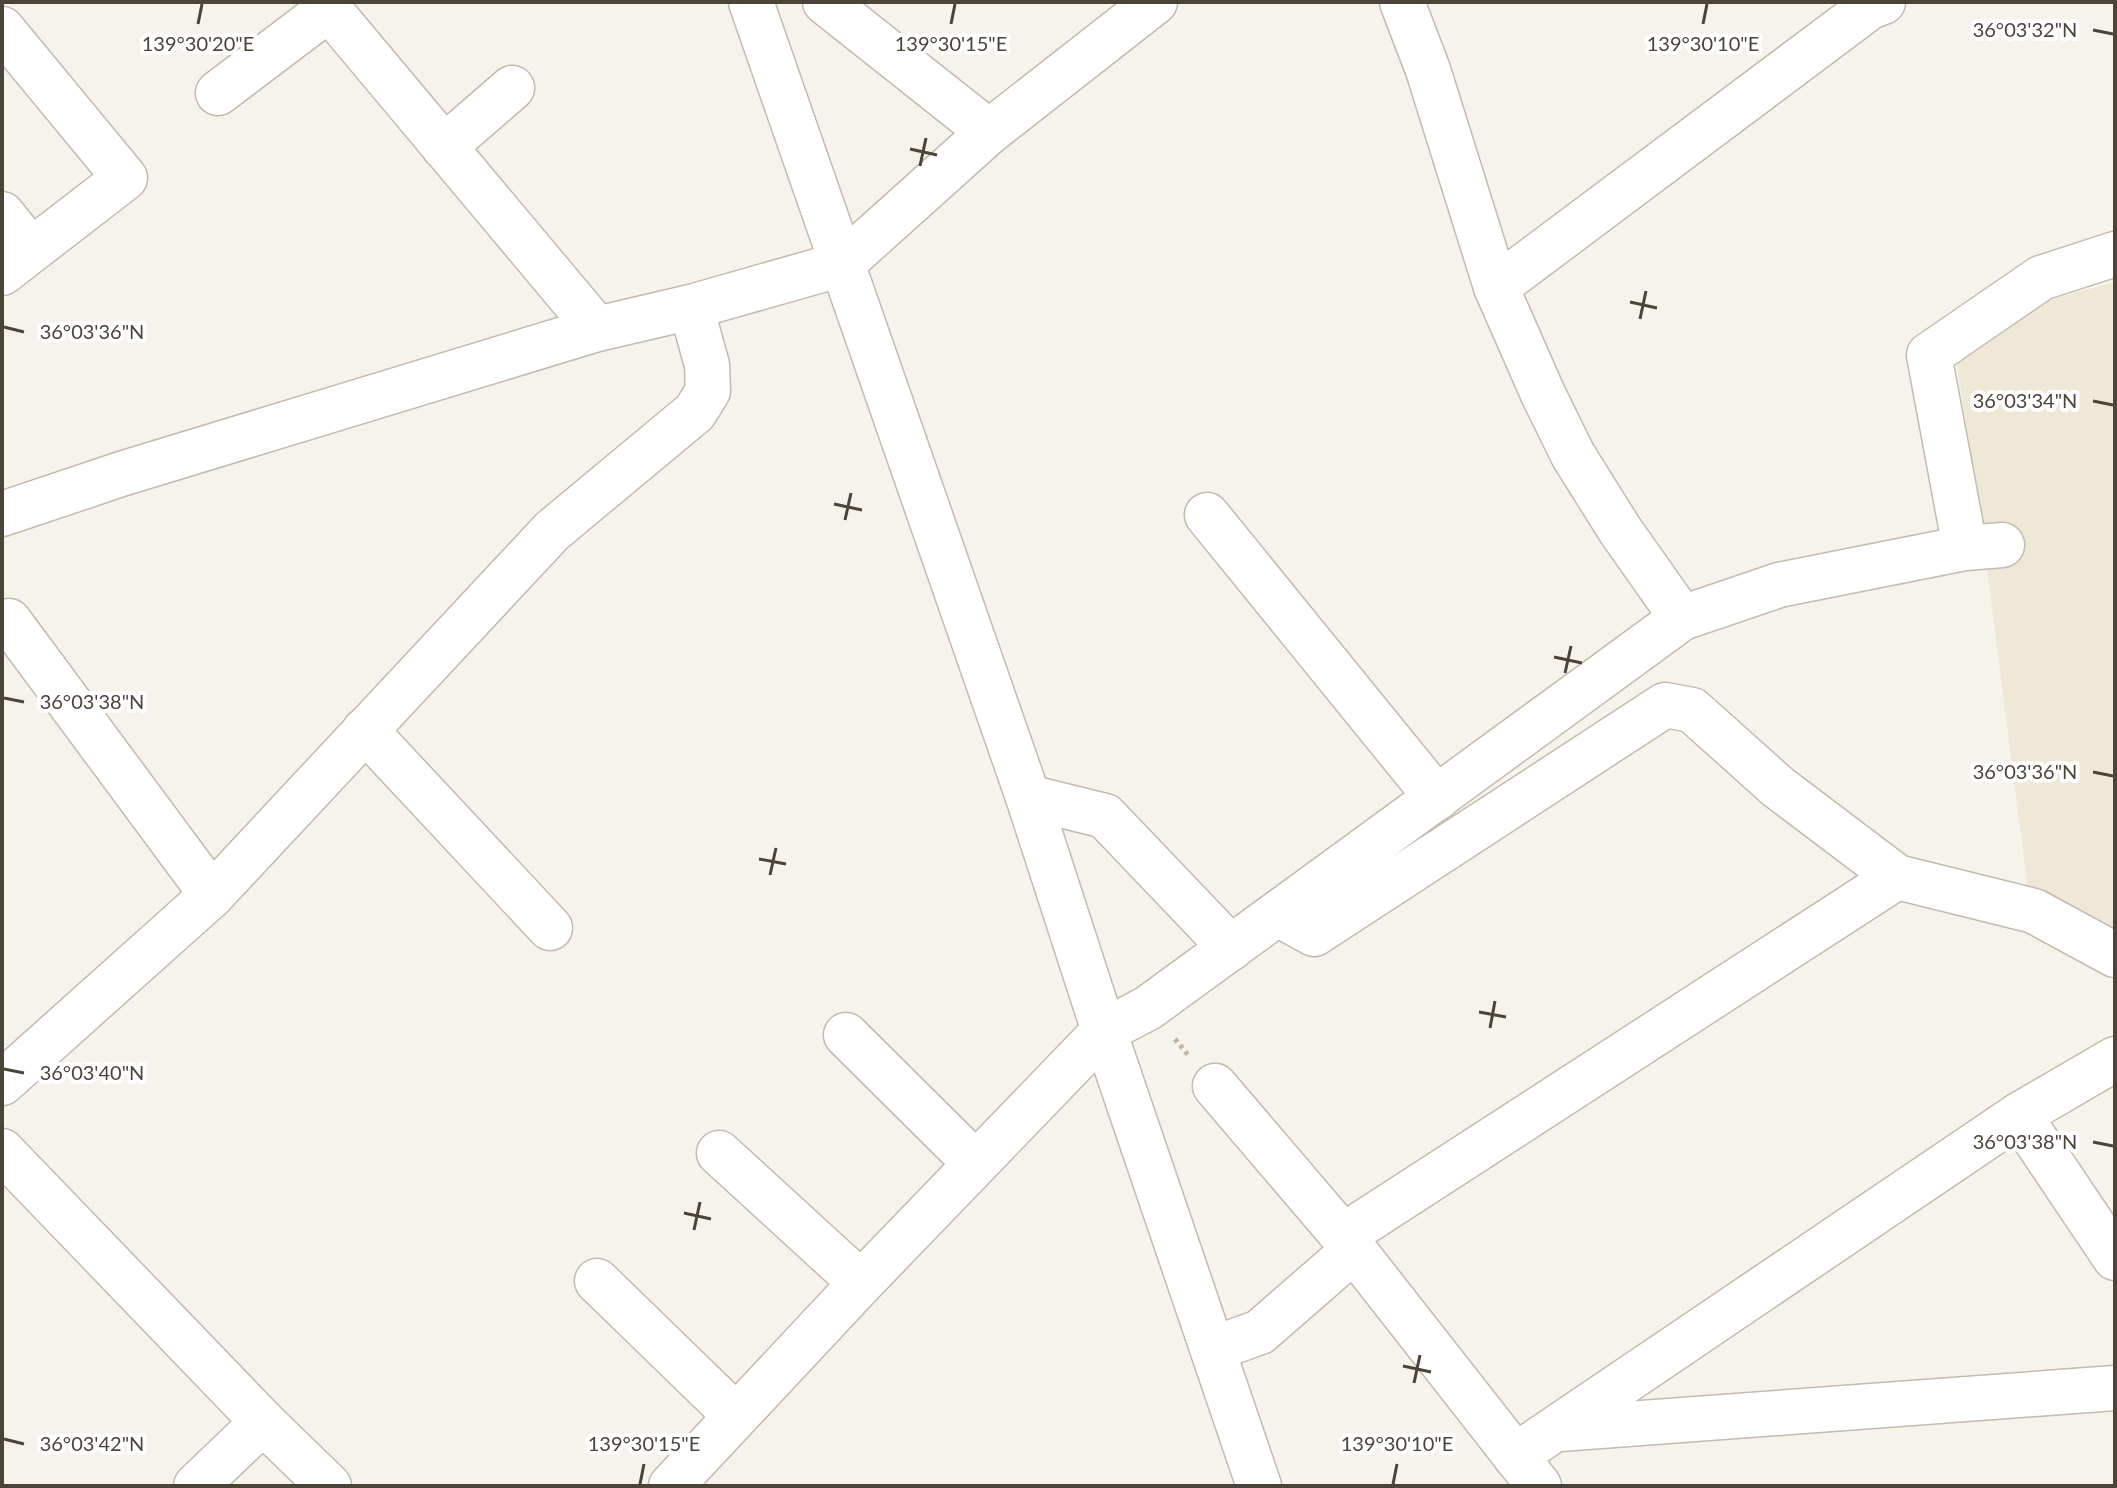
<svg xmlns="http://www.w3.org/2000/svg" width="2117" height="1488" font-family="Lato,sans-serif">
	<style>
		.education { fill: #efe8d6 }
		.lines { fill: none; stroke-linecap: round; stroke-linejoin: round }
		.minor-casing { stroke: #c2bbae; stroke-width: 47 }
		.path { stroke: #c4b79f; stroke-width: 5; stroke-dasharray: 4 4; stroke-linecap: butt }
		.minor { stroke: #fff; stroke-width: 44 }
		.ticks { fill: none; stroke: #4b4439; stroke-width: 3 }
		.ticks-label { font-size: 20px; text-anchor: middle; fill: #4b4439; stroke: #fff; stroke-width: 8; stroke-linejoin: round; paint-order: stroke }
	</style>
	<rect width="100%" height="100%" fill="#f6f3ec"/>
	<!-- education -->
	<polygon class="education" points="2115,282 2115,935 2028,890 1981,522 1957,364 2049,300"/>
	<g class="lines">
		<!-- minor casing -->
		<g class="minor-casing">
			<g id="minor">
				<polyline points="323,2 597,329"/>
				<polyline points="751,2 1028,797 1104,1031 1259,1486"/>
				<polyline points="825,2 989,132"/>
				<polyline points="1402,2 1428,70 1496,287 1543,394 1573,455 1620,530 1682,618"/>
				<polyline points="2,29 125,178 2,273"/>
				<polyline points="218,93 329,9"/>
				<polyline points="444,147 512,88"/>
				<polyline points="2,214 30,249"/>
				<polyline points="1496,287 1870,7 1883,2"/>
				<polyline points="2,514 121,474 597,329 691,307 842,264 989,132 1155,2"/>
				<polyline points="1207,515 1437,798"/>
				<polyline points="1965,548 1929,355 2041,278 2115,254"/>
				<polyline points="9,621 212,895"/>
				<polyline points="365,730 550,928"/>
				<polyline points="1028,797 1105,816 1231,948"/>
				<polyline points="1278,914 1314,934 1665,705 1692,710 1778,787 1897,877 2034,911 2115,955"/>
				<polyline points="846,1035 975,1163"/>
				<polyline points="2,1083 212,895 552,531 695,412 708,391 707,365 691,307"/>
				<polyline points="1215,1086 1343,1236 1539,1486"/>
				<polyline points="2019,1115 2115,1258"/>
				<polyline points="2,1151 263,1422 329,1486"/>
				<polyline points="719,1153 861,1283"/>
				<polyline points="1343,1236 1897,877"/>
				<polyline points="597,1281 736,1416"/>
				<polyline points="1213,1349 1260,1332 1354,1250"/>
				<polyline points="1560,1429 2115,1388"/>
				<polyline points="1515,1456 2019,1115 2115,1059"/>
				<polyline points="196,1486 263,1422"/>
				<polyline points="671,1486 861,1283 1104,1031 1148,1008 1682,618 1779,585 1965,548 2002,545"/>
			</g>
		</g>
		<!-- path -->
		<polyline class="path" points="1175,1039 1189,1056"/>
		<!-- minor -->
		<use href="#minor" class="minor"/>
	</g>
	<!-- ticks -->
	<path class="ticks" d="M198,24L202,4M951,24L955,4M1703,24L1707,4M2093,30L2113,34M910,149L937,155M920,166L926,138M1630,302L1657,308M1640,319L1646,291M4,327L24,332M2093,401L2113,405M834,504L862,510M845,520L851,493M1554,657L1582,663M1565,673L1571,646M4,698L24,702M2093,772L2113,776M759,859L786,864M770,875L776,848M1479,1012L1506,1017M1490,1028L1495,1001M4,1069L24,1073M2093,1142L2113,1146M684,1213L711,1219M694,1230L700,1202M1403,1366L1431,1372M1414,1383L1420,1355M4,1439L24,1444M640,1484L644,1464M1393,1484L1397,1464"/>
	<g class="ticks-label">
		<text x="2025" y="37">36°03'32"N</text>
		<text x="198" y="51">139°30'20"E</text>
		<text x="951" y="51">139°30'15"E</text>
		<text x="1703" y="51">139°30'10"E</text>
		<text x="92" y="339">36°03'36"N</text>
		<text x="2025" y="408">36°03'34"N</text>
		<text x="92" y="709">36°03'38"N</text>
		<text x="2025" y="779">36°03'36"N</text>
		<text x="92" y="1080">36°03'40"N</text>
		<text x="2025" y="1149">36°03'38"N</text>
		<text x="92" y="1451">36°03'42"N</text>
		<text x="644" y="1451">139°30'15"E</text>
		<text x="1397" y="1451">139°30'10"E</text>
	</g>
	<!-- border -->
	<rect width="2117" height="1488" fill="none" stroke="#4b4439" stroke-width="8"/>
</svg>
